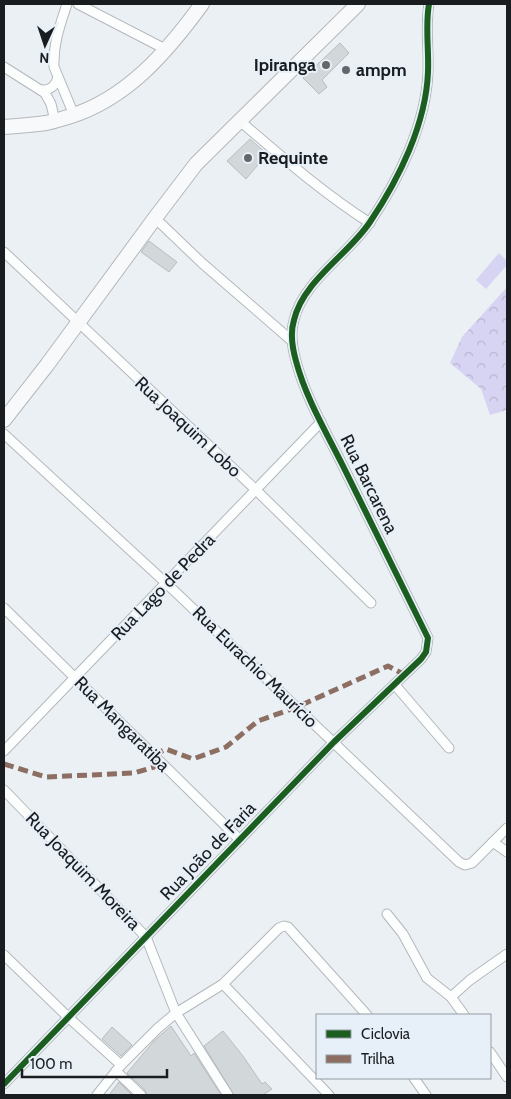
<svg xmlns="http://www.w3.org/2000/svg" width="511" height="1099" font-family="Cabin,sans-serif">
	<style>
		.grass { fill: #d7d3f3 }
		.forest { fill: url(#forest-crowns) }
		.building { fill: #d2d7d9; stroke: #b8bdc0 }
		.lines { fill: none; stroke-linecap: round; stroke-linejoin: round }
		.street-casing { stroke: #b4b8bb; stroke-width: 11 }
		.secondary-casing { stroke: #b4b8bb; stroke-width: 16 }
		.street { stroke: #fcfdfd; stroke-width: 9 }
		.secondary { stroke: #f8f9fb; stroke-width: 14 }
		.quiet { stroke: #8d6e63; stroke-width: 5; stroke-dasharray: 10 5; stroke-linecap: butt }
		.cycleway-casing { stroke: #e7f0f8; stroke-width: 9 }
		.cycleway { stroke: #1b5e20; stroke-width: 6 }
		.poi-dot { fill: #63676a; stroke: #e7f0f8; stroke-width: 2 }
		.labels { text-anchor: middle; stroke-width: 4; stroke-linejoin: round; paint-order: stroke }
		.poi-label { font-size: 18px; font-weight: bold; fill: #1a1d20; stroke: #e7f0f8; text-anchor: start }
		.street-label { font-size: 18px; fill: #1a1d20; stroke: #e7f0f8 }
	</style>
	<defs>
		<pattern id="forest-crowns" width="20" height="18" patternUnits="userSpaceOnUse" patternTransform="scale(1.25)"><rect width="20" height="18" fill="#d7d3f3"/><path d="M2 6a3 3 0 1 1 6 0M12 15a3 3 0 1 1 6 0" fill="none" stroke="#b8b5d0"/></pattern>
	</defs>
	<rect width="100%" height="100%" fill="#ebf0f4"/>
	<!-- grass -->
	<polygon class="grass" points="499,253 507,261 507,265 486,289 476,280"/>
	<!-- forest -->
	<polygon class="forest" points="507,287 507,410 490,415 481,389 450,363 462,337"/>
	<!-- building -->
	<g class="building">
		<polygon points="340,43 349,53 322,80 327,87 319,94 303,78"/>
		<polygon points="250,139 267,154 246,179 227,161"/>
		<polygon points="149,241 177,262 169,272 141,252"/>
		<polygon points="171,1026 191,1056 194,1053 221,1095 147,1095 145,1090 127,1073 154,1041"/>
		<polygon points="112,1027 132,1045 121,1056 102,1039"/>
		<polygon points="223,1031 243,1056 262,1084 265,1082 272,1089 263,1095 234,1095 204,1046"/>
		<polygon points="119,1082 132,1095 109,1095"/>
	</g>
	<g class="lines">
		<!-- street casing -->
		<g class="street-casing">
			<g id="street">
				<path d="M67,4C60,25 53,44 54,67L74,115"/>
				<polyline points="78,4 167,50"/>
				<polyline points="4,67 45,93 51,104 55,121"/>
				<path d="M41,90C50,91 56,85 58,77"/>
				<path d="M240,121C282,157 323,193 370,223"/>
				<polyline points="155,218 202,263 292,341"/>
				<polyline points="4,252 256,490 371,603"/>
				<polyline points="4,434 166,583 459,862 465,865 472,863 507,828"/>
				<polyline points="4,608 240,840"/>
				<polyline points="395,685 449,748"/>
				<polyline points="4,751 321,422"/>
				<polyline points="4,790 146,937 176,1013 228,1095"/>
				<polyline points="493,842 507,852"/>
				<polyline points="387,914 403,934 427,978 451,997 464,1015"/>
				<polyline points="4,955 69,1018 121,1065"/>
				<polyline points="223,984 329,1095"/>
				<polyline points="451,997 470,980 507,954"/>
				<polyline points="490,1052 507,1077"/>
				<polyline points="116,1071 141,1095"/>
				<polyline points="414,1078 426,1095"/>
				<path d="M4,1084L334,742L421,659L426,652L428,638C399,580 371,522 342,464C326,432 305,396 296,361C292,347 290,333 294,320C303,281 349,254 370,222C399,179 426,124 428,72C429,49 425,26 429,4"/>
				<polyline points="97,1095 121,1065 158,1028 176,1013 223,984 279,928 284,926 288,927 367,1015"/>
			</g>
		</g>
		<!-- secondary casing -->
		<g class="secondary-casing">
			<g id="secondary">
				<path d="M4,127C18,126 32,125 46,123C53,122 61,119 68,117C127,99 167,52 202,4"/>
				<polyline points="4,420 47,365 155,218 196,164 358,4"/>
			</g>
		</g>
		<!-- street -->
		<use href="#street" class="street"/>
		<!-- secondary -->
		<use href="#secondary" class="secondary"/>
		<!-- quiet -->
		<polyline class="quiet" points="4,764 46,777 134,773 154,767 154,755 166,749 193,759 226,747 258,721 297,707 388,666 405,675"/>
		<!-- cycleway casing -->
		<g class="cycleway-casing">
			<path id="cycleway" d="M4,1084L334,742L421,659L426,652L428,638C399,580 371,522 342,464C326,432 305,396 296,361C292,347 290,333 294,320C303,281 349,254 370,222C399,179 426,124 428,72C429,49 425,26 429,4"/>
		</g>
		<!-- cycleway -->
		<use href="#cycleway" class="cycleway"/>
	</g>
	<!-- markers -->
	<g class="poi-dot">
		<circle cx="326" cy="65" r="5"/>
		<circle cx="346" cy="70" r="5"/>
		<circle cx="248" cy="158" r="5"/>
	</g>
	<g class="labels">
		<!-- poi labels -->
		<g class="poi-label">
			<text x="316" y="71" text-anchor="end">Ipiranga</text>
			<text x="356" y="76">ampm</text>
			<text x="258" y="164">Requinte</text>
		</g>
		<!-- street labels -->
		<g class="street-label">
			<text transform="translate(188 427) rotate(43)" y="6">Rua Joaquim Lobo</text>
			<text transform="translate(369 484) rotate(64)" y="6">Rua Barcarena</text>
			<text transform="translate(163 587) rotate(-46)" y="6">Rua Lago de Pedra</text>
			<text transform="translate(255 667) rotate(44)" y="6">Rua Eurachio Maurício</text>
			<text transform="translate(122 724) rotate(45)" y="6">Rua Mangaratiba</text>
			<text transform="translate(208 851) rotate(-46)" y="6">Rua João de Faria</text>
			<text transform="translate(83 871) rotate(46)" y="6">Rua Joaquim Moreira</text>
		</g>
	</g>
	<!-- border -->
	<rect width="511" height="1099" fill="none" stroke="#1a1d20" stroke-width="10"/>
	<!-- legend -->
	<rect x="316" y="1014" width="175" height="65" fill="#e7f0f8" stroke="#959ca2"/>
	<rect x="326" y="1030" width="25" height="8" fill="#1b5e20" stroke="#959ca2"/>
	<text x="361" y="1039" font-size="15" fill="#1a1d20">Ciclovia</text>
	<rect x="326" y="1055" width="25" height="8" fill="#8d6e63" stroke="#959ca2"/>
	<text x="361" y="1064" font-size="15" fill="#1a1d20">Trilha</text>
	<!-- north arrow -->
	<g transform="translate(45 45) rotate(183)" stroke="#e7f0f8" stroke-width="4" paint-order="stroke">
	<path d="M0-4L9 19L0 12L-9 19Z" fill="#1a1d20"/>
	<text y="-8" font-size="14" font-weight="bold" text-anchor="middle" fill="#1a1d20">N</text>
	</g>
	<!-- scale -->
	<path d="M22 1069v8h145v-8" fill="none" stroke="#1a1d20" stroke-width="2.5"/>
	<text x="30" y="1069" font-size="15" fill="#1a1d20" stroke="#e7f0f8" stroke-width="4" paint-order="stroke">100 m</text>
</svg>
